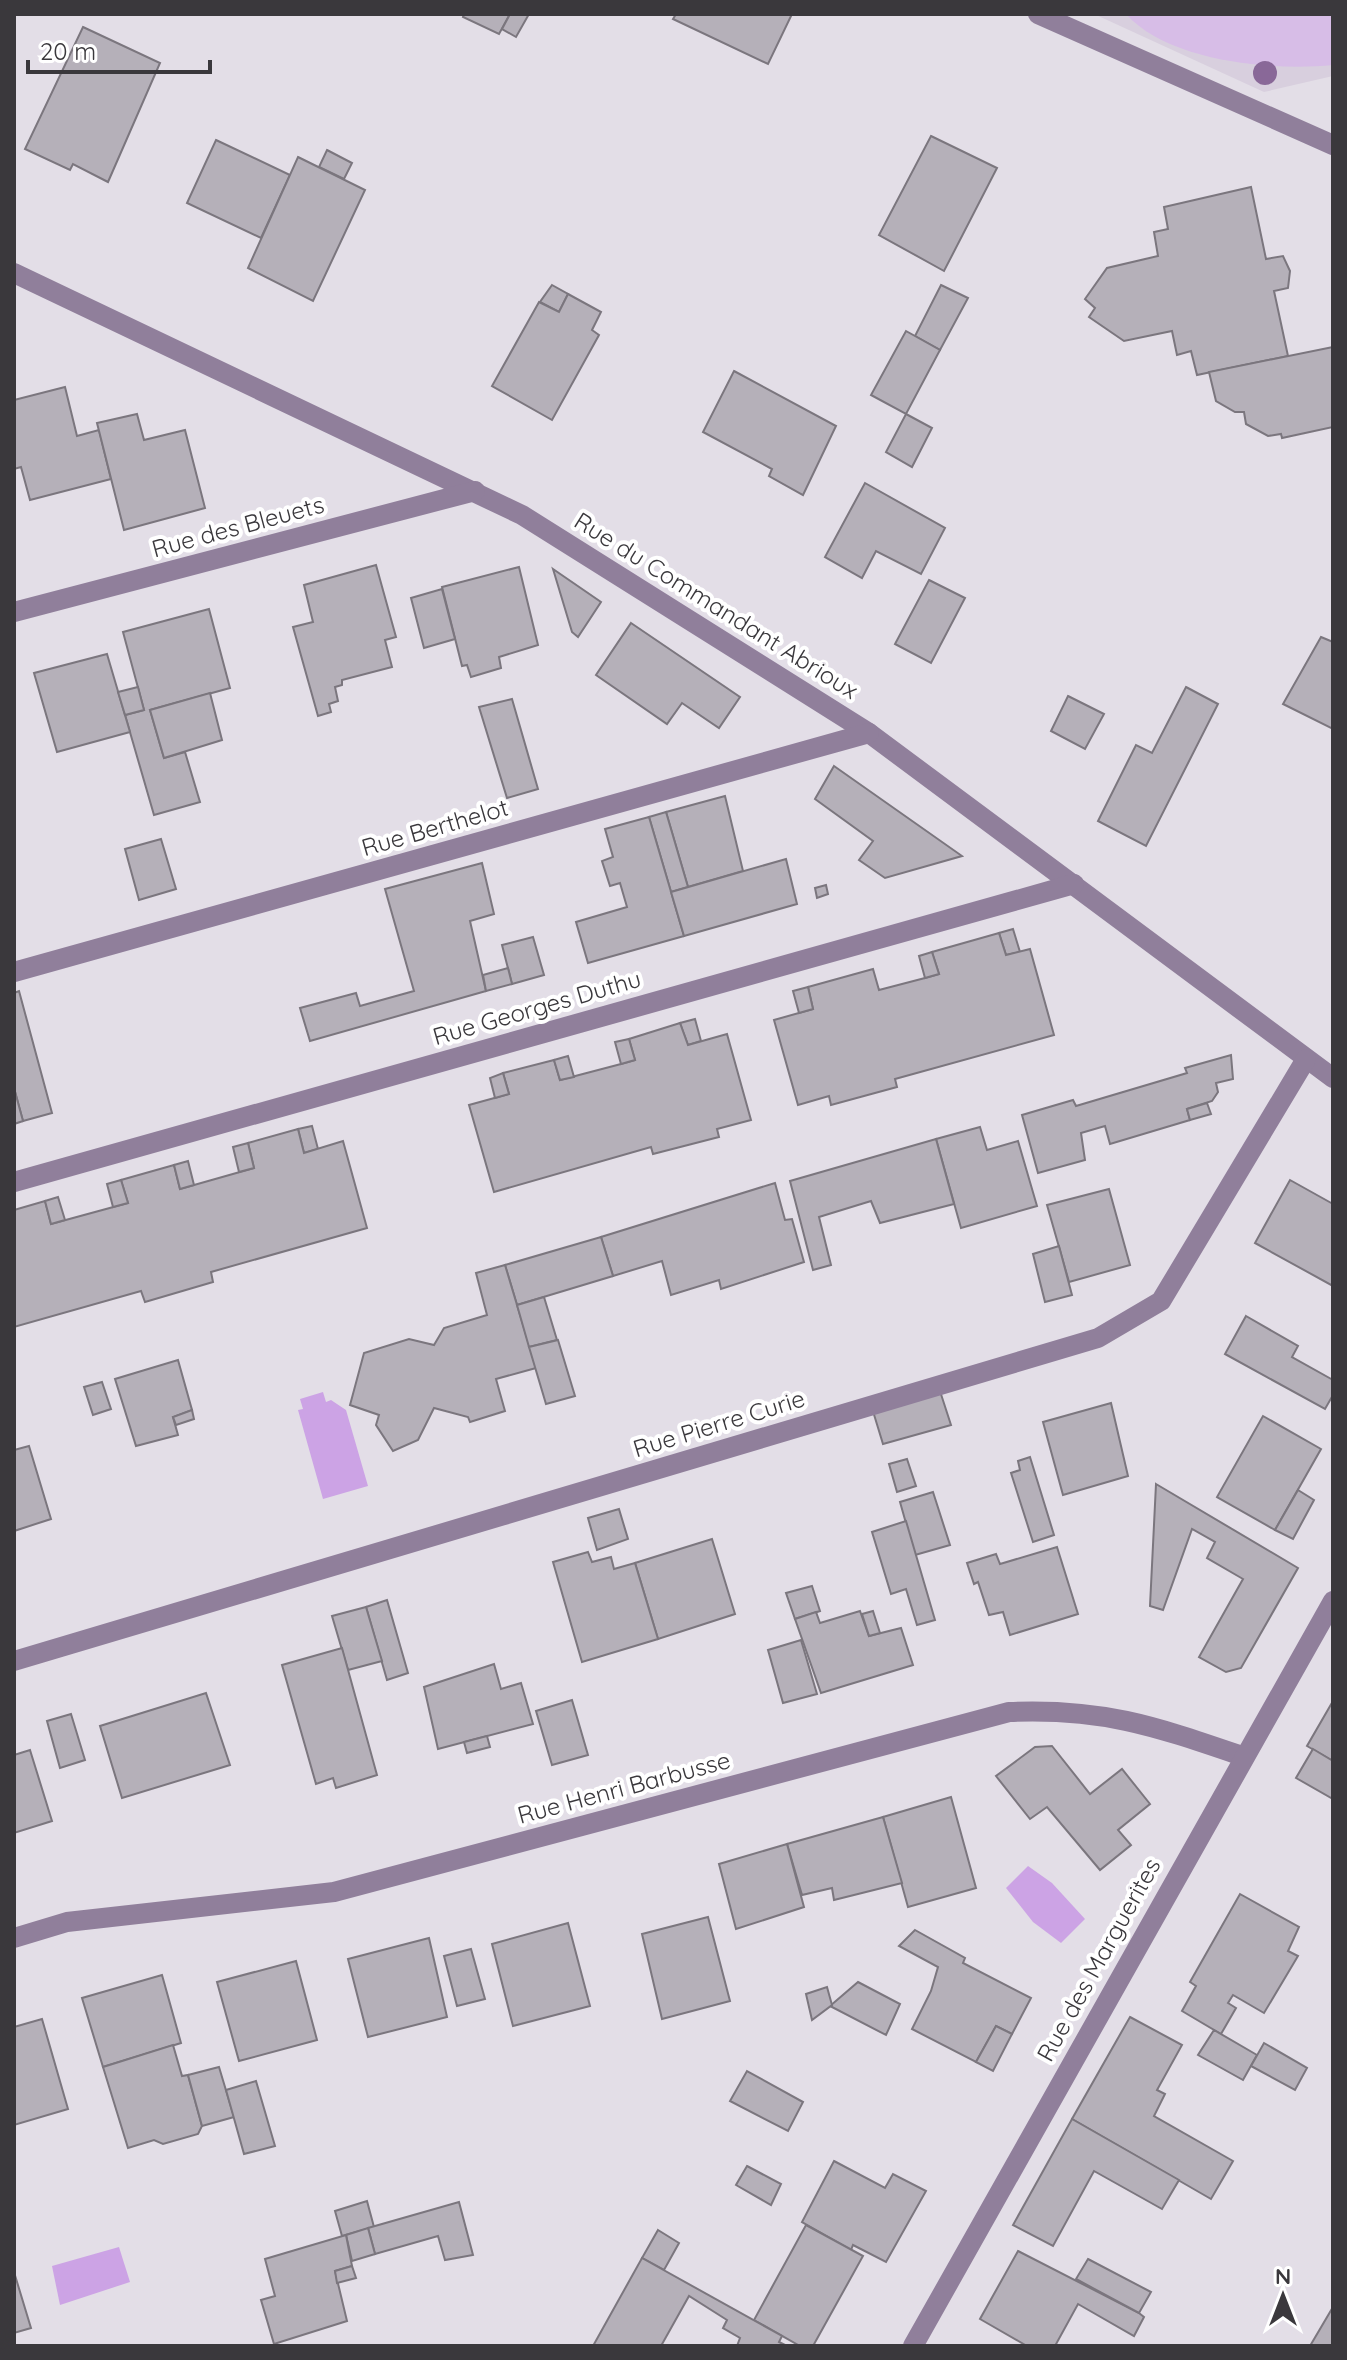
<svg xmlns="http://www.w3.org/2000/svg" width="1347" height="2360" font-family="Quicksand,sans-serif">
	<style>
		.built { fill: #d8cfde }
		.green { fill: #d7bde7 }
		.water { fill: #cca3e5 }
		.building { fill: #b5b0b9; stroke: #7b767e; stroke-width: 2 }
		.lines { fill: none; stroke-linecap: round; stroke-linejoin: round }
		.minor { stroke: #907f9b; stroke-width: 20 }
		.tree { fill: #896898 }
		.labels { text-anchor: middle; stroke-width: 8; stroke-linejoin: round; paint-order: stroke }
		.street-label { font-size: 24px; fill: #3a383c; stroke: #fff }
	</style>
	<rect width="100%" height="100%" fill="#e3dee7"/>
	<!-- built -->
	<polygon class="built" points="1094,14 1333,14 1333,76 1264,92"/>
	<!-- green -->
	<path class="green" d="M1126,14H1333V65C1273,71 1169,62 1126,14Z"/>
	<!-- water -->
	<g class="water">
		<polygon points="323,1392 326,1402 331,1400 346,1410 368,1486 323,1499 298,1410 303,1409 300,1399"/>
		<polygon points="1028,1866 1052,1883 1085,1919 1061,1943 1033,1922 1006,1888"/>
		<polygon points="119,2247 130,2282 60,2305 52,2266"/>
	</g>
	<!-- building -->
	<g class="building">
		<polygon points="464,14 510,14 499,34 463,17"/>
		<polygon points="510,14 529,14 516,37 502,29"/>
		<polygon points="676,14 792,14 768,64 673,19"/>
		<polygon points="83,27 160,63 108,182 73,164 70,170 25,149"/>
		<polygon points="931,136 997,168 944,271 879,235"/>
		<polygon points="216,140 290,175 261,238 187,203"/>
		<polygon points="327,150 352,163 344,179 319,167"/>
		<polygon points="298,157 365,190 313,301 248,268"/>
		<polygon points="1251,187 1266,259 1283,256 1290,271 1288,288 1274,291 1288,356 1197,375 1191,351 1177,355 1172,331 1124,341 1089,317 1095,308 1085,299 1107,268 1158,256 1154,232 1168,229 1164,207"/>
		<polygon points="552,285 568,294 559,312 540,302"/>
		<polygon points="941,285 968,298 940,350 915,336"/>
		<polygon points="568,294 601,312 592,330 599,335 552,420 492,386 539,302 559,312"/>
		<polygon points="906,331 940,350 906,414 871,395"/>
		<polygon points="1333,347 1333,427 1282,438 1281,434 1268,436 1246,424 1244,412 1235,412 1216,401 1209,372"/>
		<polygon points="734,371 836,426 803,495 769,476 772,469 703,432"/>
		<polygon points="65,387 77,436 99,430 111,479 30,500 21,467 14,469 14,400"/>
		<polygon points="137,414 144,440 185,430 205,508 124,530 97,423"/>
		<polygon points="906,414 932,428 912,467 886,452"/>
		<polygon points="865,483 945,528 921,574 876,551 862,578 825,557"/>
		<polygon points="376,565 396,637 385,640 392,667 342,680 342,685 335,687 338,701 329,704 331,712 318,716 293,627 313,622 304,585"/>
		<polygon points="519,567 538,645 499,657 501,668 471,677 467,665 462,666 442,587"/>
		<polygon points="553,569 601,602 578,637 572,632"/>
		<polygon points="929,580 965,598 931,663 895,644"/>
		<polygon points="442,589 455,639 424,648 411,598"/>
		<polygon points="209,609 230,688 150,710 164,758 185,752 200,802 154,815 125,715 144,710 123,632"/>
		<polygon points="631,623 740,697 719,728 682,703 667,724 596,675"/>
		<polygon points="1321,637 1333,642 1333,729 1283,704"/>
		<polygon points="107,654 130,732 57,752 34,673"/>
		<polygon points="138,687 144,710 125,715 118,692"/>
		<polygon points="1186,687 1218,704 1146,846 1098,821 1136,745 1152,753"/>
		<polygon points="210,693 222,740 164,758 150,710"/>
		<polygon points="1068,696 1104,714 1085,749 1051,731"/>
		<polygon points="512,699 538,789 507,798 479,707"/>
		<polygon points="834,766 962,856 885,878 859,860 873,841 815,799"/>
		<polygon points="725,796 743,871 688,887 666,812"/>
		<polygon points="666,812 688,887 671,892 649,817"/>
		<polygon points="649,817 684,936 588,963 576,922 627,907 620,883 610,886 602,861 613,857 605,829"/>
		<polygon points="161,839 176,889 139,900 125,849"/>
		<polygon points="786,859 797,904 684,936 671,892"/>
		<polygon points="482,863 494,914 470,921 486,991 310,1041 300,1008 356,993 360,1006 414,991 385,889"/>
		<polygon points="826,885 828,894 817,898 815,888"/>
		<polygon points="1013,929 1020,952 1006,955 999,933"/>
		<polygon points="999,933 1006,955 1030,949 1054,1035 895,1079 897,1087 831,1105 829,1096 798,1105 774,1020 813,1009 808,987 873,969 879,990 925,978 939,974 932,952"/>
		<polygon points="533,937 544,975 512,984 502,945"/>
		<polygon points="932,952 939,974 925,978 919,956"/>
		<polygon points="508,968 512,984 486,991 483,975"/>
		<polygon points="808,987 813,1009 799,1013 793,991"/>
		<polygon points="19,991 52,1113 23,1121 14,1088 14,993"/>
		<polygon points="695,1019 701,1041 688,1045 680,1023"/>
		<polygon points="680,1023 688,1045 727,1034 751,1120 717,1129 719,1137 653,1154 651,1147 494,1192 469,1105 509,1094 503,1073 554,1060 560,1080 621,1064 635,1060 629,1039"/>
		<polygon points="629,1039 635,1060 621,1064 615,1042"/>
		<polygon points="1231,1055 1233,1079 1216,1083 1218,1092 1212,1101 1187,1109 1190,1120 1110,1144 1105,1126 1081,1133 1085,1160 1038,1173 1022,1115 1073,1100 1076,1106 1187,1073 1185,1068"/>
		<polygon points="568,1056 574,1077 560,1080 554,1060"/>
		<polygon points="503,1073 509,1094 495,1098 490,1078"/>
		<polygon points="14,1088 23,1121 14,1124"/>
		<polygon points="1207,1103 1211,1114 1190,1120 1187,1109"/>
		<polygon points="312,1126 318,1149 304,1153 298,1129"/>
		<polygon points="980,1127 987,1150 1018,1141 1037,1206 961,1228 936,1139"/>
		<polygon points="298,1129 304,1153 343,1141 367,1228 211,1272 213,1282 145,1302 141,1291 14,1327 14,1210 45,1201 51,1224 128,1203 121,1180 174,1165 180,1189 254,1168 248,1143"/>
		<polygon points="936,1139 954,1204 880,1223 871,1201 819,1217 831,1265 813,1270 790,1181"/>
		<polygon points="248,1143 254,1168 239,1172 233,1147"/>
		<polygon points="188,1161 194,1185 180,1189 174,1165"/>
		<polygon points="121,1180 128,1203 113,1207 107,1184"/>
		<polygon points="1290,1180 1333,1204 1333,1286 1255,1243"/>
		<polygon points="775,1183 785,1220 792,1219 804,1262 721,1289 719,1280 671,1295 662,1261 613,1276 601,1237"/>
		<polygon points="1109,1189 1130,1265 1069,1282 1047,1205"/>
		<polygon points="58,1197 65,1220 51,1224 45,1201"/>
		<polygon points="601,1237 613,1276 517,1305 505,1265"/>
		<polygon points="1059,1246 1072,1295 1045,1302 1033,1254"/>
		<polygon points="505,1265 536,1368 496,1379 505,1411 470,1422 468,1417 434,1408 418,1440 393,1451 376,1425 379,1415 350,1405 364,1353 409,1339 434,1345 444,1328 487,1315 476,1273"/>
		<polygon points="544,1297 557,1340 529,1347 517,1305"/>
		<polygon points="1246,1316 1298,1346 1292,1357 1333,1380 1333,1395 1325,1409 1225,1354"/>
		<polygon points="558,1340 575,1396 546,1404 529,1347"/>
		<polygon points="178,1360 192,1410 173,1417 178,1435 136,1446 115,1379"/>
		<polygon points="102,1382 111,1409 93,1415 84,1387"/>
		<polygon points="939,1388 951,1425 883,1444 872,1408"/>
		<polygon points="1111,1403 1128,1476 1063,1495 1043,1422"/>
		<polygon points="192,1410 194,1419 176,1425 173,1417"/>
		<polygon points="1263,1416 1321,1449 1275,1530 1217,1497"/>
		<polygon points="29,1446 51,1519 14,1531 14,1450"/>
		<polygon points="1030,1457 1054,1535 1033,1542 1011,1473 1020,1470 1018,1461"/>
		<polygon points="907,1459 916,1486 897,1492 889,1464"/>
		<polygon points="1156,1484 1298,1568 1241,1668 1226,1672 1199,1657 1243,1579 1207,1558 1215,1542 1192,1529 1163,1610 1150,1606"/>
		<polygon points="1298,1490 1314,1500 1293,1539 1275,1530"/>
		<polygon points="933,1492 950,1545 915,1555 900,1502"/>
		<polygon points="619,1509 628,1539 597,1550 588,1518"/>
		<polygon points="906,1521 935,1620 917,1625 906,1589 891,1594 872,1532"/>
		<polygon points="712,1539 735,1614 658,1639 635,1563"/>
		<polygon points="1057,1547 1078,1614 1010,1635 1003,1612 989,1615 978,1582 974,1584 967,1563 996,1554 1000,1564"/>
		<polygon points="588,1552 592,1562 611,1557 614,1569 635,1563 658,1639 582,1662 553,1562"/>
		<polygon points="812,1586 820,1611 795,1619 786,1593"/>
		<polygon points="387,1600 408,1673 387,1680 366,1607"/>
		<polygon points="366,1607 382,1661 348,1670 332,1616"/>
		<polygon points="860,1611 869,1636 901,1628 913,1665 821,1693 795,1619 816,1612 820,1623"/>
		<polygon points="873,1611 880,1633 869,1636 862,1614"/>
		<polygon points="801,1640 817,1694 783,1703 768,1650"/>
		<polygon points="342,1648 377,1775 336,1788 333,1778 316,1784 282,1665"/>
		<polygon points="494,1664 501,1689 521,1683 533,1724 438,1749 424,1687"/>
		<polygon points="206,1693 230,1765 122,1798 100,1726"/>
		<polygon points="572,1700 588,1755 552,1765 536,1711"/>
		<polygon points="1333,1701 1333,1761 1307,1746"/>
		<polygon points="71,1714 85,1760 60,1768 47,1721"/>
		<polygon points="487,1736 490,1747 467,1753 464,1742"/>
		<polygon points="1052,1746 1090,1794 1122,1769 1150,1804 1118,1830 1131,1845 1100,1870 1047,1807 1030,1819 996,1776 1035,1747"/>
		<polygon points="1313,1749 1333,1761 1333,1799 1296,1778"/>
		<polygon points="30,1750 52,1821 14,1833 14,1755"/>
		<polygon points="951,1797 976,1888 908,1907 883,1817"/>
		<polygon points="883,1817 902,1883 834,1900 832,1888 802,1895 787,1844"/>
		<polygon points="787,1844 804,1907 736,1929 719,1864"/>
		<polygon points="1240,1894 1299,1927 1288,1951 1298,1956 1264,2013 1233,1995 1228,2003 1236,2008 1221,2034 1182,2011 1196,1986 1190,1982"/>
		<polygon points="708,1917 730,2001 662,2019 642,1934"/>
		<polygon points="568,1923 590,2006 513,2026 492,1944"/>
		<polygon points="915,1930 965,1958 963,1963 1031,1998 1012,2034 996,2026 976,2062 912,2029 931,1991 938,1967 899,1946"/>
		<polygon points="429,1938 447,2017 368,2037 348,1959"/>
		<polygon points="471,1949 485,1999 457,2006 444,1956"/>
		<polygon points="296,1961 317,2040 239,2061 217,1982"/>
		<polygon points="162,1975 181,2043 103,2067 82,1998"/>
		<polygon points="858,1982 900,2004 886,2035 830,2006"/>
		<polygon points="827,1987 832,2005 812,2020 806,1994"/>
		<polygon points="1130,2017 1182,2045 1157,2090 1165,2094 1154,2116 1233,2161 1211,2199 1072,2119"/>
		<polygon points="42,2019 68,2109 14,2125 14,2027"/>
		<polygon points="996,2026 1012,2034 993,2071 976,2062"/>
		<polygon points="1214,2030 1257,2055 1243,2080 1198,2055"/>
		<polygon points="1264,2043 1307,2068 1295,2090 1251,2066"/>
		<polygon points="173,2045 182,2076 188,2075 202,2126 198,2134 163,2144 154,2140 128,2148 103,2067"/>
		<polygon points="219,2067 234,2117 202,2126 188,2075"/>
		<polygon points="747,2071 803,2102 788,2131 730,2101"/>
		<polygon points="256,2081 275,2146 244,2154 226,2090"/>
		<polygon points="1072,2119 1179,2180 1162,2209 1094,2171 1053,2246 1013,2225"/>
		<polygon points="834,2161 885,2188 893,2174 926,2191 886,2262 853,2245 851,2250 802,2222"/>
		<polygon points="747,2166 781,2184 771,2205 736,2185"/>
		<polygon points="367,2201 374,2227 342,2236 335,2211"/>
		<polygon points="459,2202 473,2255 445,2260 438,2236 375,2254 368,2228"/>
		<polygon points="806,2225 863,2256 813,2346 800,2346 754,2320"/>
		<polygon points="368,2228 375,2254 352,2261 346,2235"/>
		<polygon points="658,2230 679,2243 664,2270 642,2258"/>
		<polygon points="346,2235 352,2266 335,2271 347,2321 274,2344 261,2300 275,2296 265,2259"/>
		<polygon points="1018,2251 1139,2313 1144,2317 1134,2336 1078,2304 1055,2346 1027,2346 980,2319"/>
		<polygon points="642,2258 782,2336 779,2342 787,2346 737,2346 740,2338 723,2328 727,2320 689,2296 661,2346 593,2346"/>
		<polygon points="1088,2259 1151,2292 1139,2313 1076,2279"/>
		<polygon points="352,2266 356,2278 337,2283 335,2271"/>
		<polygon points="14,2272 31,2328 14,2333"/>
		<polygon points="1333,2307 1333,2346 1310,2346"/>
	</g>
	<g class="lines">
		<!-- minor -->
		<g class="minor">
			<polyline points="1038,14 1333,145"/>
			<polyline points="14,273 522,515 869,733 1333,1078"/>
			<polyline points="14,612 475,491"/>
			<polyline points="14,972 869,733"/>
			<polyline points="14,1182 1074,884"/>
			<polyline points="14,1661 1098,1338 1161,1301 1306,1059"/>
			<path d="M14,1938L67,1922L334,1892L1009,1712C1103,1708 1154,1726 1242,1756"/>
			<polyline points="913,2346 1333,1601"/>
		</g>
	</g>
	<!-- trees -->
	<circle class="tree" cx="1265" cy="73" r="12"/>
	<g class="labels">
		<!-- street labels -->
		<g class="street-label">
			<text transform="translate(238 527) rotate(-15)" y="8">Rue des Bleuets</text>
			<text transform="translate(716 606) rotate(32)" y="8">Rue du Commandant Abrioux</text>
			<text transform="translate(435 828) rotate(-16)" y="8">Rue Berthelot</text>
			<text transform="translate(537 1008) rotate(-16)" y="8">Rue Georges Duthu</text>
			<text transform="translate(719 1424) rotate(-17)" y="8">Rue Pierre Curie</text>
			<text transform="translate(624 1788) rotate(-15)" y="8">Rue Henri Barbusse</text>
			<text transform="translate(1099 1960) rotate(-61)" y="8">Rue des Marguerites</text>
		</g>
	</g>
	<!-- border -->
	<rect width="1347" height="2360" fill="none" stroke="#3a383c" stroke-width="32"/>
	<!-- north arrow -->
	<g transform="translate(1283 2296)" stroke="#ffffff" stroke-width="6" paint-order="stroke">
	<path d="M0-6L14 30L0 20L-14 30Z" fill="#3a383c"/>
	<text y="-12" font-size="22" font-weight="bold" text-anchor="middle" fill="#3a383c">N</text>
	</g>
	<!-- scale -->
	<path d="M28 60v12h182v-12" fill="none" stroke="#3a383c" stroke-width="4"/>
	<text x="40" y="60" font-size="24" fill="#3a383c" stroke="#ffffff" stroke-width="6" paint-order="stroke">20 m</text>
</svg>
